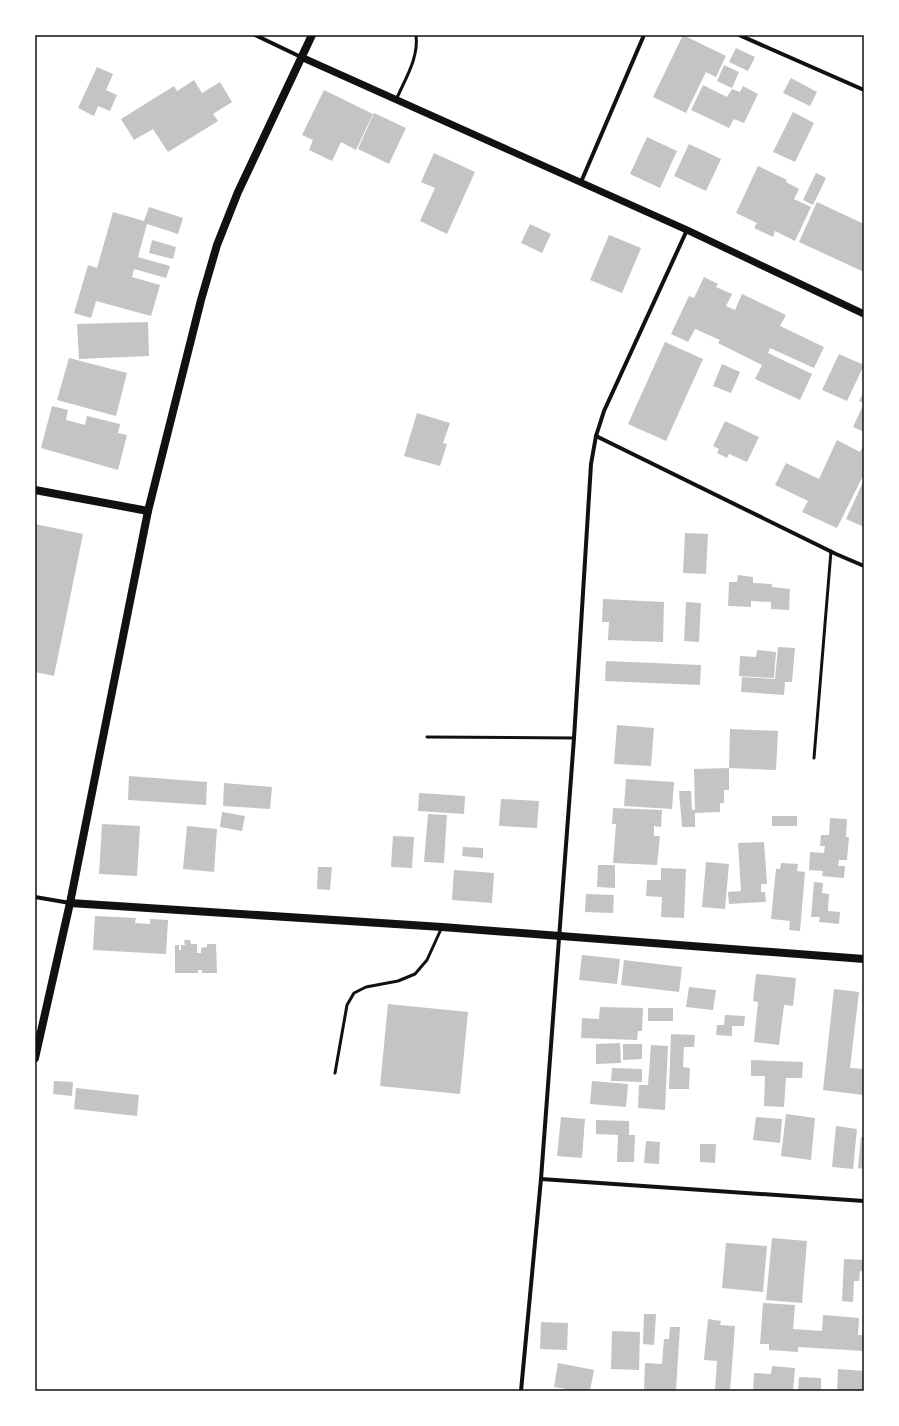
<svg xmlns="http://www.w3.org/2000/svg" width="899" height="1426" font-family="Literata,serif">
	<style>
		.building { fill: #c4c4c4 }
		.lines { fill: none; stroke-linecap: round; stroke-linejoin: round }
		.service { stroke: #111; stroke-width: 3 }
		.minor { stroke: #111; stroke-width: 4 }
		.tertiary { stroke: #111; stroke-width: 7 }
		.secondary { stroke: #111; stroke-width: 8 }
		.neatline { fill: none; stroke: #111; stroke-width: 1.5 }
	</style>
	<rect width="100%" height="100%" fill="#fff"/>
	<!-- building -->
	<g class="building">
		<polygon points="683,35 726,56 716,77 706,72 686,113 653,97"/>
		<polygon points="736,48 755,57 748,71 729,62"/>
		<polygon points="724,65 739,72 732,88 717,81"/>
		<polygon points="97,67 113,74 106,90 117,95 110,111 98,106 94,116 78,108"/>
		<polygon points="791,78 817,92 810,106 783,93"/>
		<polygon points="194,80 202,93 220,82 232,102 213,114 218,121 168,152 153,129 134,140 121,119 174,86 177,91"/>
		<polygon points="703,85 727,97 732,89 740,92 743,86 758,94 744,123 734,119 729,128 691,110"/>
		<polygon points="324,90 373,114 356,150 341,142 332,161 309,150 313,140 302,135"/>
		<polygon points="793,112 814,123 795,162 773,152"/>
		<polygon points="374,113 406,128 389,164 358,149"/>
		<polygon points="647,137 677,151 660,188 630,174"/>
		<polygon points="689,144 721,159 706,191 674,176"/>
		<polygon points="434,153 475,172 447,234 420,221 435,188 421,182"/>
		<polygon points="758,166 787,180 786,182 799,189 794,199 811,207 795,241 775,231 773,237 754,228 757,223 736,213"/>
		<polygon points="816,173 826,178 813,205 803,200"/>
		<polygon points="817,202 864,224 864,272 799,242"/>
		<polygon points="149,207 183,218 178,234 147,224 138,257 170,266 166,278 134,269 132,277 160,285 151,316 96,301 91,318 74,313 88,265 97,268 113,212 144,221"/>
		<polygon points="530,224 551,234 542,253 521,243"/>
		<polygon points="609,235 641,248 622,293 590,280"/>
		<polygon points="152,240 176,247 173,259 149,253"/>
		<polygon points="704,277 718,284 716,287 732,294 726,306 735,310 742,294 786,315 780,326 824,347 814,368 770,348 768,353 812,374 800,400 755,379 762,365 718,343 720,340 695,329 688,342 671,334 689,296 694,298"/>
		<polygon points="148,322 149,356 79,359 77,324"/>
		<polygon points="665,342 703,359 666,441 628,424"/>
		<polygon points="839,354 864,365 847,401 822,390"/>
		<polygon points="69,358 127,373 116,416 57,400"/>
		<polygon points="722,364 740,372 731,393 713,386"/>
		<polygon points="864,391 864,403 859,401"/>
		<polygon points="864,403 864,432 853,427"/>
		<polygon points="52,406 68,410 66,420 85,425 87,416 120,424 118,433 127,435 118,470 41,448"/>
		<polygon points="417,413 450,423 443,443 447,444 440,466 404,456"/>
		<polygon points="725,421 759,437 747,462 729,454 727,458 717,453 719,449 713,446"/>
		<polygon points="837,440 860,452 864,443 864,474 837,528 802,512 808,501 775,485 786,463 819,479"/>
		<polygon points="864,480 864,527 846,519"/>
		<polygon points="35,524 83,534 54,676 35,672"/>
		<polygon points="685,533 708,534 706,574 683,573"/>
		<polygon points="738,575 753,577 753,583 772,584 772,587 790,589 789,610 771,609 771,602 751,601 751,607 728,606 729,582 737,582"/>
		<polygon points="603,599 664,602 663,642 608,640 609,622 602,622"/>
		<polygon points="686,602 701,603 699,642 684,641"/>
		<polygon points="778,647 795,648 792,682 785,682 784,695 741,692 742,677 775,679"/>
		<polygon points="757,650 776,652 774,678 739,676 740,656 756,657"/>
		<polygon points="606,661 701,665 700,685 605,681"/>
		<polygon points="617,725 654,728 651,766 614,764"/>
		<polygon points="730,729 778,731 776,770 729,768 729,790 724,790 724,803 720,803 720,812 695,813 695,827 682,827 679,791 691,791 692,810 695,810 694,769 729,768"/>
		<polygon points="129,776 207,782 206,805 128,800"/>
		<polygon points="626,779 674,782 672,809 624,806"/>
		<polygon points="224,783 272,787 270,809 223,806"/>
		<polygon points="419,793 465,796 464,814 418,811"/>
		<polygon points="501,799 539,801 537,828 499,826"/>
		<polygon points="613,808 662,810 661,827 654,826 654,836 660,836 657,865 613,863 616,824 612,824"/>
		<polygon points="222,812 245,816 242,831 220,827"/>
		<polygon points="428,814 447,815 444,863 424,862"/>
		<rect x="772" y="816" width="25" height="10"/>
		<polygon points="830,818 847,819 846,837 849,837 847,860 839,860 838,866 845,866 844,878 822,876 823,871 809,870 810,852 824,853 825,846 820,846 821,835 829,835"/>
		<polygon points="102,824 140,826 137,876 99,874"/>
		<polygon points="187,826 217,829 214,872 183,869"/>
		<polygon points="393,836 414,837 412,868 391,867"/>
		<polygon points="764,842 767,884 761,884 761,892 765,892 766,902 729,904 728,892 741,891 738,843"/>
		<polygon points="463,847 483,848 483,858 462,856"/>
		<polygon points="706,862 729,864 725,909 702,907"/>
		<polygon points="781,863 798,864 797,871 805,872 800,931 789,930 790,921 771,919 776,869 780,869"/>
		<polygon points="598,865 615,865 615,888 597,887"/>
		<polygon points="318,867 332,867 330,890 317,889"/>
		<polygon points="661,868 686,869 684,918 661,917 662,897 646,896 647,880 661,880"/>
		<polygon points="454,870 494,873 492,903 452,900"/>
		<polygon points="814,882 823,883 822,893 829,894 828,911 840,912 839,924 819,922 820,917 811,917"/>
		<polygon points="586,894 614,895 613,913 585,912"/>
		<polygon points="95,916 136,918 135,923 150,924 150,919 168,920 166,954 93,950"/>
		<polygon points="184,940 190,940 191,944 197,944 197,953 201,953 201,948 207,947 207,944 216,944 217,973 202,973 202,970 198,970 198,973 175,973 175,945 179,945 179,950 181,950 181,945 185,945"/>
		<polygon points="582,955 620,959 617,984 579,980"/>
		<polygon points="624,960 682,967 679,992 621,985"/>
		<polygon points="756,974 796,978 793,1006 784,1005 779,1045 754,1042 758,1002 753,1001"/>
		<polygon points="689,987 716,990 713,1010 686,1007"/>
		<polygon points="834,989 859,992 850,1068 864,1069 864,1095 823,1090"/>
		<polygon points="388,1004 468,1012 460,1094 380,1086"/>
		<polygon points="600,1007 643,1008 642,1031 638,1031 637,1040 581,1038 582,1018 599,1019"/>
		<rect x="648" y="1008" width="25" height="13"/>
		<polygon points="725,1015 745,1016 744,1026 732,1026 732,1036 716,1035 717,1025 724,1025"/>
		<polygon points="671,1034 695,1035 694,1047 684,1047 683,1067 690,1068 689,1089 669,1089"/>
		<polygon points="620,1043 621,1063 596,1064 596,1044"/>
		<polygon points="623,1044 642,1044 642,1059 623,1060"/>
		<polygon points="651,1045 668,1046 665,1110 638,1108 639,1085 648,1085"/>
		<polygon points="751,1060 803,1062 802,1078 786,1078 784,1107 764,1106 765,1076 751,1076"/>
		<polygon points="612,1068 642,1069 642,1082 611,1081"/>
		<polygon points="54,1081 73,1082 72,1096 53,1094"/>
		<polygon points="592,1081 628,1084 626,1107 590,1104"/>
		<polygon points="76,1088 139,1095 137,1116 74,1109"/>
		<polygon points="786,1114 815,1118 811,1160 781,1156"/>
		<polygon points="561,1117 585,1119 582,1158 557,1156"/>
		<polygon points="756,1117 782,1119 780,1143 753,1140"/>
		<polygon points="596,1120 629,1121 629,1135 635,1135 634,1162 617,1162 618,1135 596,1134"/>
		<polygon points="836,1126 857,1129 853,1169 832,1167"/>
		<polygon points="861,1137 864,1137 864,1169 858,1168"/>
		<polygon points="646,1141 660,1142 659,1164 644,1163"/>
		<polygon points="700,1144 716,1144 715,1163 700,1162"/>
		<polygon points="772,1238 807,1241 802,1303 766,1300"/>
		<polygon points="726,1243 767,1246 763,1292 722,1288"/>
		<polygon points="844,1259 864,1260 864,1272 860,1271 859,1281 854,1281 853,1302 842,1301"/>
		<polygon points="763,1303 795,1305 793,1329 822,1331 823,1315 859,1318 858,1335 864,1335 864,1351 798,1347 798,1352 769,1350 769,1344 760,1344"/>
		<polygon points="644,1314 656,1314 654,1345 643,1344"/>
		<polygon points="708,1319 721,1321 720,1325 735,1326 730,1391 715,1391 717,1361 704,1360"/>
		<polygon points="541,1322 568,1323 567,1350 540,1349"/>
		<polygon points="670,1327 680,1327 676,1391 644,1391 645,1363 662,1364 664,1339 669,1339"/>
		<polygon points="612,1331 640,1332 639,1370 611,1369"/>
		<polygon points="558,1363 594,1370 590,1391 578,1391 554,1387"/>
		<polygon points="772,1366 795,1368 793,1391 753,1391 754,1373 771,1374"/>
		<polygon points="838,1369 864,1371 864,1391 837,1391"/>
		<polygon points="799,1377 821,1378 821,1391 798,1391"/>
	</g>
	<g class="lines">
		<!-- service -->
		<g class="service">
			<path d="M396,100C405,79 419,58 416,35"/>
			<polyline points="427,737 574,738"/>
			<polyline points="814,758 831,551"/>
			<polyline points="335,1073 347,1005 354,993 366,987 398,981 415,974 427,960 442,927"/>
		</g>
		<!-- minor -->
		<g class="minor">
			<polyline points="255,35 301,57"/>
			<polyline points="739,35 864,90"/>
			<polyline points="581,182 644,35"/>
			<polyline points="596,436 836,554 864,566"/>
			<polyline points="35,897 70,903"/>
			<polyline points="541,1179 864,1201"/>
			<polyline points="521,1391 541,1179 574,738 591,464 596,436 604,411 687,230"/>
		</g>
		<!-- tertiary -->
		<polyline class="tertiary" points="301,57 687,230 864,314"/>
		<!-- secondary -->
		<g class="secondary">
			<polyline points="35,490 148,511"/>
			<polyline points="70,903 442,927 864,959"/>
			<polyline points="35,1058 70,903 148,511 201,300 217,245 238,192 312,35"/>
		</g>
	</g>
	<!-- border -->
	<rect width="899" height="1426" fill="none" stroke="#ffffff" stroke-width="72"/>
	<rect x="36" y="36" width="827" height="1354" class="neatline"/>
</svg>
